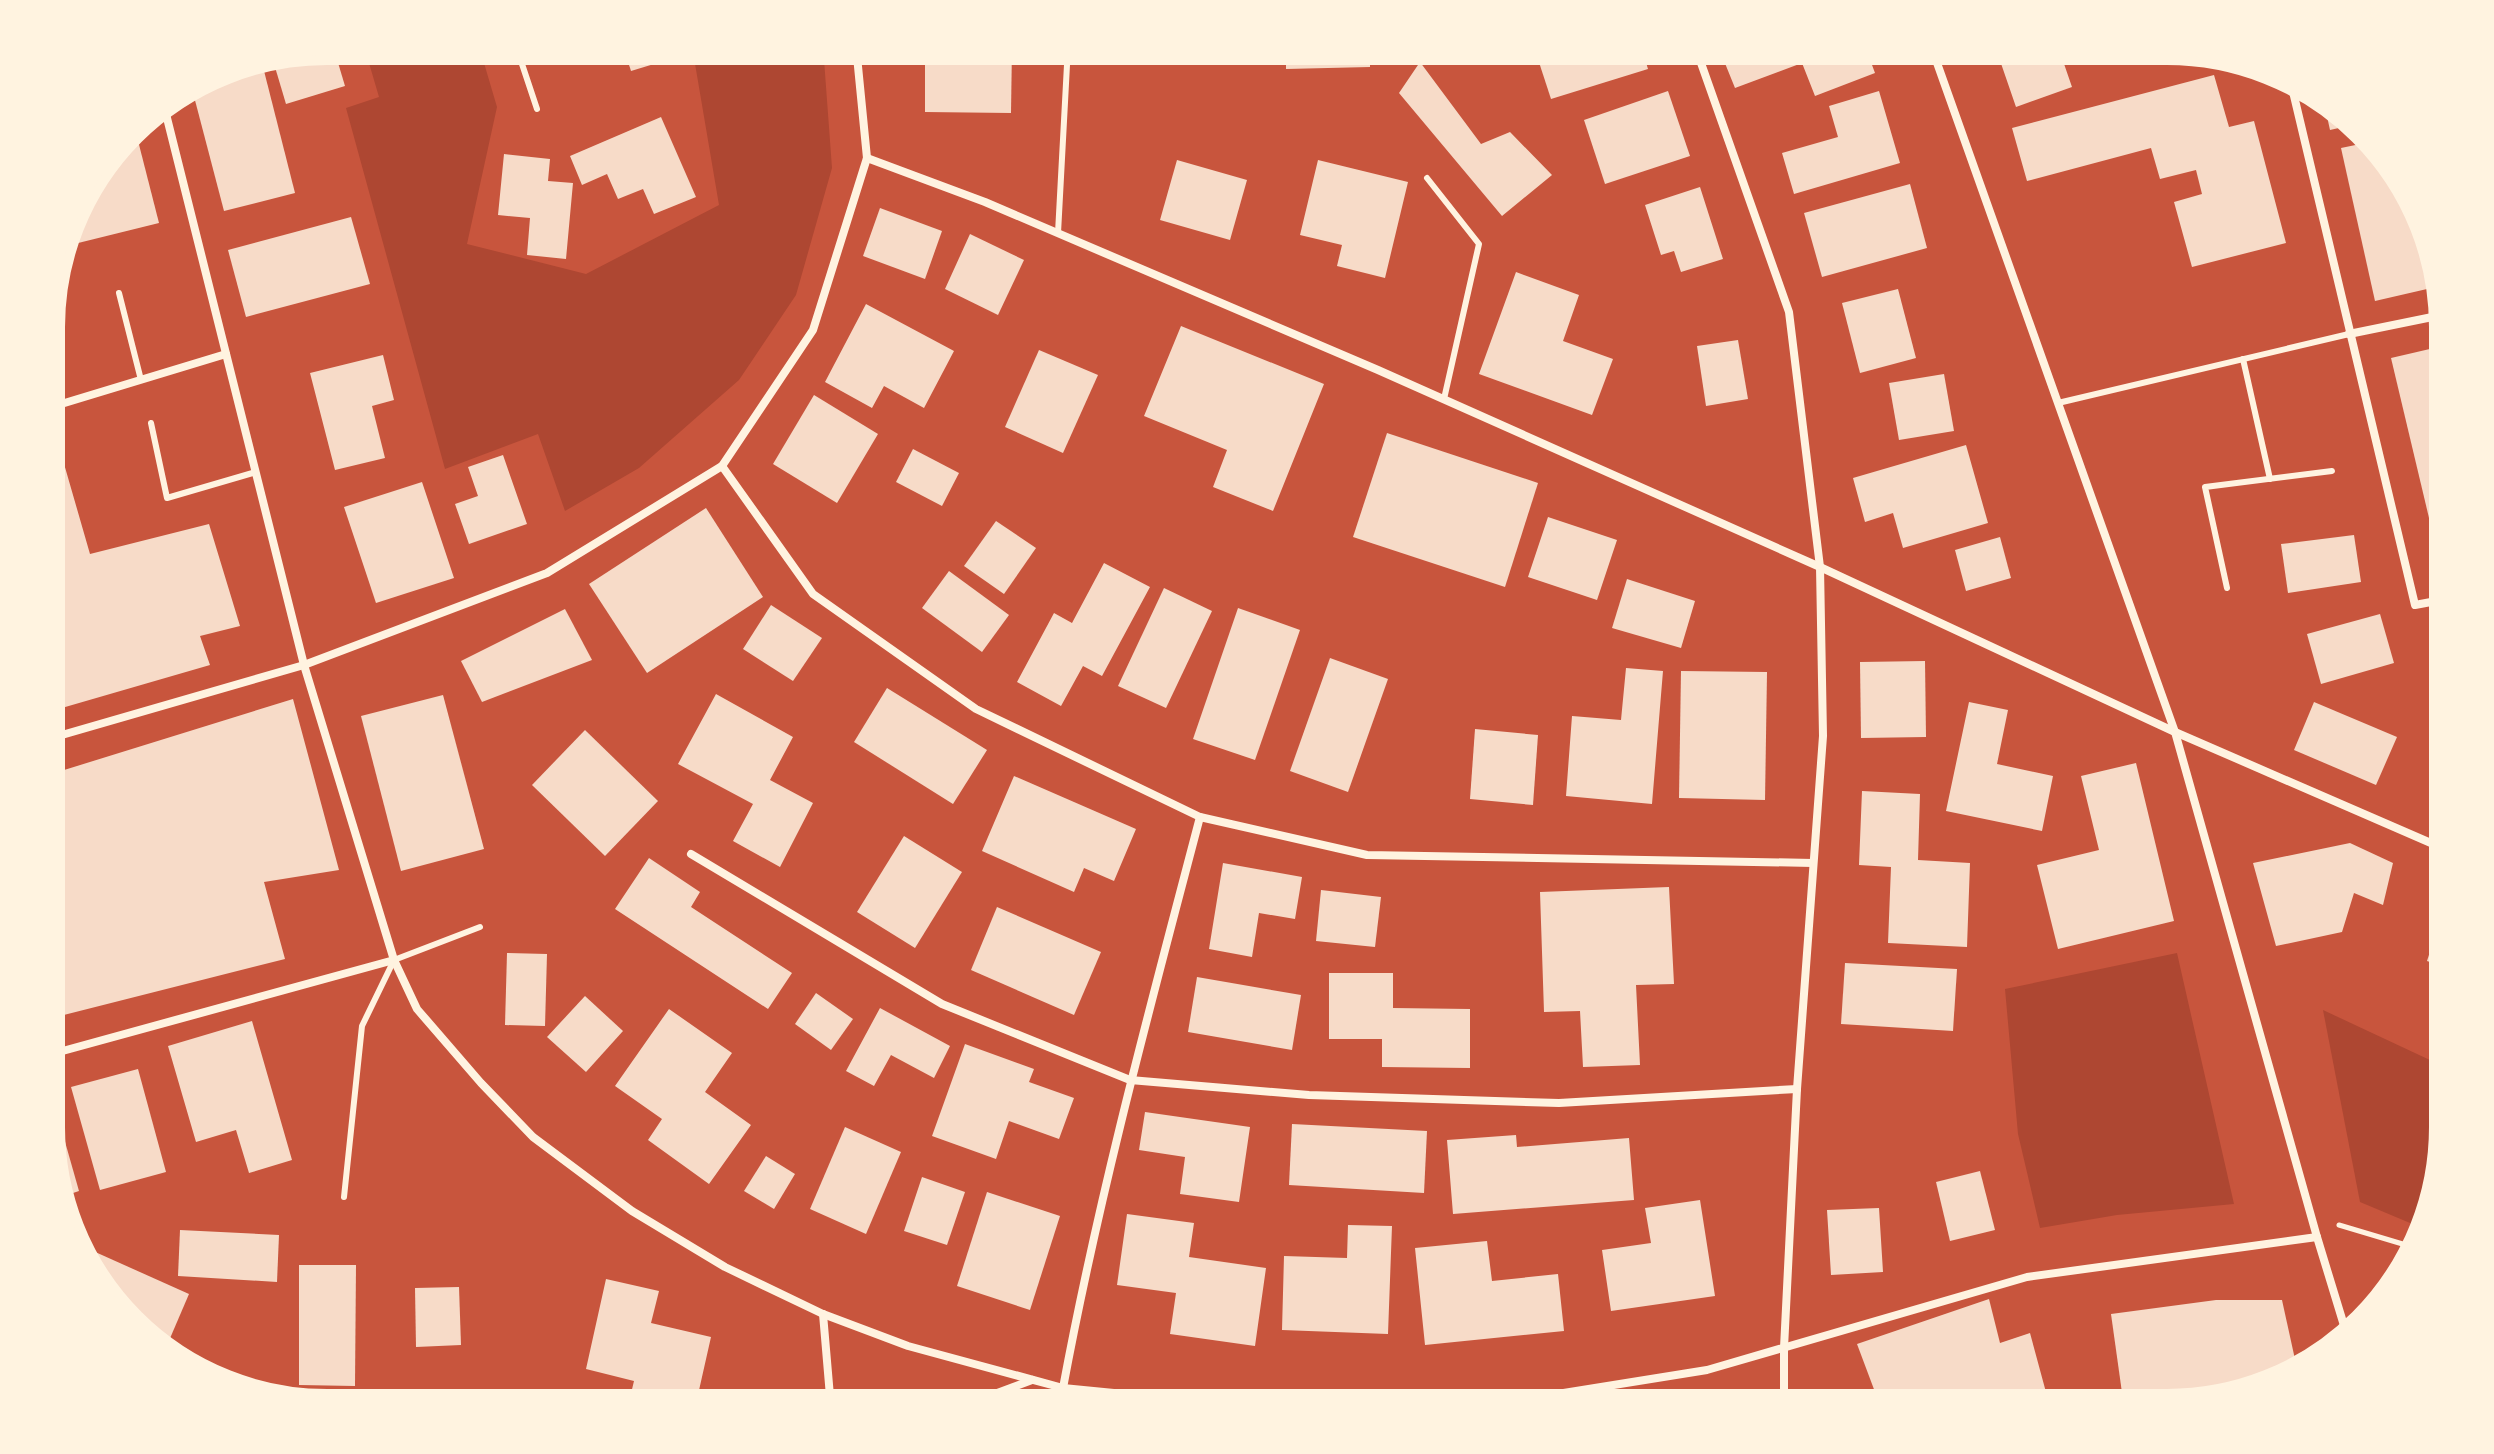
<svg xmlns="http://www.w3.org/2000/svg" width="2494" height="1454" font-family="'Golos Text',sans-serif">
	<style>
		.green { fill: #ae4732 }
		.building { fill: #f7dbc8 }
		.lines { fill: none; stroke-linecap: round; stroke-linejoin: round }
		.path { stroke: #fff3e0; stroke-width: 5 }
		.service { stroke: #fff3e0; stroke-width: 6 }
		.minor { stroke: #fff3e0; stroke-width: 8 }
		.rim { fill: none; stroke: #fff3e0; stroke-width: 10 }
	</style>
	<rect width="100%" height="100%" fill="#c8553d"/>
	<!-- green -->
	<g class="green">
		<polygon points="364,46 479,46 497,107 467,244 586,274 719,205 692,46 823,46 832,168 796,295 739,380 639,468 565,511 538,434 445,469 346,108 379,97"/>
		<polygon points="2177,953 2234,1204 2117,1215 2040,1228 2018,1134 2005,989"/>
		<polygon points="2323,1010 2447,1068 2447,1145 2422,1228 2360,1202"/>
	</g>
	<!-- building -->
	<g class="building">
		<polygon points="327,46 333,46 345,86 286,104 272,57"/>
		<polygon points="623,46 673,46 677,57 631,71"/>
		<polygon points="925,46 1012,46 1011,113 925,112"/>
		<polygon points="1286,46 1370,46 1370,67 1286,69"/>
		<polygon points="1548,46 1641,46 1648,69 1551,99 1535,50"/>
		<polygon points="1718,46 1865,46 1875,73 1815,96 1802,63 1735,88"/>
		<polygon points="1995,46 2094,46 2094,47 2062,58 2072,87 2016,107"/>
		<polygon points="261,59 295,193 224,211 191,85 220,67"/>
		<polygon points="1420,62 1481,144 1510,132 1552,175 1502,216 1399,93"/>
		<polygon points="2214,75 2229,127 2254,121 2286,243 2192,267 2174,202 2202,194 2196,170 2160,179 2151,148 2027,181 2012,128"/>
		<polygon points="1668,91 1690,156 1605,184 1584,120"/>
		<polygon points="1879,91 1900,163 1794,194 1782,153 1838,137 1829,106"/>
		<polygon points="2323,98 2346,120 2352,125 2330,130"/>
		<polygon points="661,117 696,197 654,214 643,189 618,199 607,174 582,185 570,156"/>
		<polygon points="134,125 159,223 62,247 75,202"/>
		<polygon points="2370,142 2401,171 2440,286 2375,301 2341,148"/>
		<polygon points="504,154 550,159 548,181 573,183 566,259 527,255 530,218 498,215"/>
		<polygon points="1177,160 1247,180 1230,240 1160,220"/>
		<polygon points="1318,160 1408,182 1385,278 1337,266 1342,245 1300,235"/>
		<polygon points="1910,184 1927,248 1822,277 1804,213"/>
		<polygon points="1700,187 1723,259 1681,272 1674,251 1661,255 1645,205"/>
		<polygon points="880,208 942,231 925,279 863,256"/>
		<polygon points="351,217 370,284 246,317 228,250"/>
		<polygon points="970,234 1024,260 998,315 945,289"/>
		<polygon points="1516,272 1579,295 1563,341 1613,359 1592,415 1479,374"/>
		<polygon points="1898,289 1916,358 1860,373 1842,303"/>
		<polygon points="866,304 954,351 924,408 884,386 872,408 825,382"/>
		<polygon points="1181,326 1324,384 1273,511 1213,487 1227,450 1144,416"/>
		<polygon points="1738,340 1748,399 1706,406 1697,346"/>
		<polygon points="2447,345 2447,558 2439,560 2391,358"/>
		<polygon points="1039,350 1098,375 1063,453 1005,427"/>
		<polygon points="383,355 394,400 372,406 385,458 335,470 310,373"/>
		<polygon points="1944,374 1954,431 1899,440 1889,383"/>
		<polygon points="814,395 878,434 837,503 773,464"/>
		<polygon points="1387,433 1538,483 1505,587 1353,537"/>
		<polygon points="56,436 90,554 209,524 240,626 200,636 210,665 48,712 48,438"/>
		<polygon points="1966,445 1988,523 1903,548 1893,513 1865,522 1853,478"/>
		<polygon points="913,449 959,473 942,506 896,482"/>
		<polygon points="503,455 527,524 469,544 455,504 478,496 468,467"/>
		<polygon points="422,482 454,578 376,603 344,507"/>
		<polygon points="706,508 763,597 647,673 589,584"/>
		<polygon points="1548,517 1617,540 1597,600 1528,577"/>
		<polygon points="996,521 1036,548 1004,594 964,566"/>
		<polygon points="2354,535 2361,582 2288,593 2281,544"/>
		<polygon points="2000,537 2011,578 1966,591 1955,550"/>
		<polygon points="1104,563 1150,587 1102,676 1083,666 1061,706 1017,682 1054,613 1072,623"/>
		<polygon points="949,571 1009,615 982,652 922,608"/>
		<polygon points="1627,579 1695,601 1681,648 1612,628"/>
		<polygon points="1164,588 1212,611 1166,708 1118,686"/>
		<polygon points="771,605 822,638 793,681 743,649"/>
		<polygon points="1238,608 1300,630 1255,760 1193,739"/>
		<polygon points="565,609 592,660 482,702 461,661"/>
		<polygon points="2380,614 2394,663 2321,684 2307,634"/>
		<polygon points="1330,658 1388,679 1348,792 1290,771"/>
		<polygon points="1925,661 1926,737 1861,738 1860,662"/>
		<polygon points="1626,668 1663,671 1652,804 1566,796 1572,716 1621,720"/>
		<polygon points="1681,671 1767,672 1765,800 1679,798"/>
		<polygon points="887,688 987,750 953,804 854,742"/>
		<polygon points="716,694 793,737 770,780 813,803 780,867 733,841 753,804 678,764"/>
		<polygon points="443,695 484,849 401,871 361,716"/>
		<polygon points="293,699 339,870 264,882 285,959 48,1019 48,775"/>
		<polygon points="1969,702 2008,710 1997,764 2053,776 2042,831 1946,811"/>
		<polygon points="2314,702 2397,737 2376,785 2294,750"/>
		<polygon points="1475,729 1538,735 1533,805 1470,799"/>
		<polygon points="585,730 658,801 605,856 532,785"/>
		<polygon points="2136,763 2174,921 2058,949 2037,865 2099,850 2081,776"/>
		<polygon points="1014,776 1136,829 1114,881 1084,868 1074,892 982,851"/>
		<polygon points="1862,791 1920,794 1918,860 1970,863 1967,947 1888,943 1891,867 1859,865"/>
		<polygon points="904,836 962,872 915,948 857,912"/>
		<polygon points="2350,843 2393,863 2383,905 2354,893 2342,932 2276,946 2253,863"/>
		<polygon points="649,858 700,892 691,907 792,973 768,1009 615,909"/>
		<polygon points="1223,863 1302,877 1295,919 1259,913 1252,957 1209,949"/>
		<polygon points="1669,887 1674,984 1636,985 1640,1065 1583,1067 1580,1011 1544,1012 1540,892"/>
		<polygon points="1321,890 1381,897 1375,947 1316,941"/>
		<polygon points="2445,905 2447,906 2447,968 2427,961"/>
		<polygon points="997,907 1101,952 1074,1015 971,970"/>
		<polygon points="507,953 547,954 545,1026 505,1025"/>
		<polygon points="1845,963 1957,969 1953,1031 1841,1024"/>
		<polygon points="1329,973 1393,973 1393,1008 1470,1009 1470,1068 1382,1067 1382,1039 1329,1039"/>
		<polygon points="1197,977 1301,995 1292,1050 1188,1032"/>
		<polygon points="816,993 853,1019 831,1050 795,1024"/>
		<polygon points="585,996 623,1031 586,1072 547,1037"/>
		<polygon points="880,1008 950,1046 934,1078 891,1055 874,1086 846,1071"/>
		<polygon points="669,1009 732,1053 705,1092 751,1125 709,1184 648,1140 662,1119 615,1086"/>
		<polygon points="252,1021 292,1160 249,1173 236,1130 196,1142 168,1046"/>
		<polygon points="965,1044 1034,1069 1029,1082 1074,1098 1059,1139 1009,1121 996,1159 932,1136"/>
		<polygon points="138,1069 166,1172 100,1190 71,1087"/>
		<polygon points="48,1096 52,1096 79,1191 61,1197 48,1163"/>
		<polygon points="1145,1112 1250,1127 1239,1202 1180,1194 1185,1157 1139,1150"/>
		<polygon points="1292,1124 1427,1131 1424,1193 1289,1185"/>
		<polygon points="845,1127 901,1152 866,1234 810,1209"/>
		<polygon points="1516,1135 1517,1147 1629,1138 1634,1200 1453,1214 1447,1140"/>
		<polygon points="766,1156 795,1174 774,1209 744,1191"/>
		<polygon points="1980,1171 1995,1230 1950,1241 1936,1182"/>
		<polygon points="922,1177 965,1192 947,1245 904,1231"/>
		<polygon points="987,1192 1060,1216 1030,1310 957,1286"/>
		<polygon points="1700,1200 1715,1296 1611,1311 1602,1250 1651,1243 1645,1208"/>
		<polygon points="1879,1208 1883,1272 1831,1275 1827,1210"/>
		<polygon points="1127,1214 1194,1223 1189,1257 1266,1268 1255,1346 1170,1334 1176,1293 1117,1285"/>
		<polygon points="1348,1225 1392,1226 1388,1334 1282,1330 1284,1256 1347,1258"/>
		<polygon points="180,1230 279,1235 277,1282 178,1276"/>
		<polygon points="1487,1241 1492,1281 1558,1274 1564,1331 1425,1345 1415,1248"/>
		<polygon points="93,1251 189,1294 165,1350 93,1283 86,1265"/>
		<polygon points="299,1265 356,1265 355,1386 299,1385"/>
		<polygon points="606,1279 659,1291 651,1323 711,1337 695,1408 628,1406 634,1381 586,1369"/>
		<polygon points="459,1287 461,1345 416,1347 415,1288"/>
		<polygon points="1989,1299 2000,1343 2030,1333 2050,1407 1938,1407 1934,1398 1913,1408 1881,1408 1857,1344"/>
		<polygon points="2216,1300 2282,1300 2298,1373 2185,1407 2124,1407 2111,1314"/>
	</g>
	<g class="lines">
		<!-- path -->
		<polyline class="path" points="2339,1225 2416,1248"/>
		<!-- service -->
		<g class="service">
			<polyline points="516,46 537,109"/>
			<polyline points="1427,178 1479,244 1444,399"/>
			<polyline points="1058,233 1068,46"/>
			<polyline points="119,293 141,380"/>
			<polyline points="2243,359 2270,479"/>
			<polyline points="2058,403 2349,334"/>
			<polyline points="151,423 167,498 256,472"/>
			<polyline points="2227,588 2205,487 2332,471"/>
			<polyline points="344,1197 362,1026 394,960 480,927"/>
		</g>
		<!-- minor -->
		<g class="minor">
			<polyline points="1695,46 1789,312 1820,567 1823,736 1797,1089 1784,1348 1784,1408"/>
			<polyline points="1931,46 2175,732 2317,1237 2346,1332"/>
			<polyline points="2290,79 2415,605 2447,599"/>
			<polyline points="163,102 304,665 394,960 417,1009 481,1083 533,1137 632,1211 725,1267 823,1314 908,1346 1063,1388 1256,1407 1313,1408"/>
			<polyline points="867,158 985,202 1378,370 1820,567 2175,732 2447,850"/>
			<polyline points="2349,334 2447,314"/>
			<polyline points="48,408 226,354"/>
			<polyline points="722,466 813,594 976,709 1200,817 1367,855 1813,863"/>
			<polyline points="48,739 304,665 547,573 722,466 813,330 867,158 856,46"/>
			<polyline points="691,854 942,1004 1130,1080 1309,1095 1559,1103 1797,1089"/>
			<polyline points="48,1055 394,960"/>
			<polyline points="823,1314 831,1408"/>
			<path d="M1063,1388C1099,1195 1150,1007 1200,817"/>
			<polyline points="957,1408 1032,1380"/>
			<polyline points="1394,1408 1495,1404 1707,1370 2027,1277 2317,1237"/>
		</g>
	</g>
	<!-- crop -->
	<path d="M0 0H2494V1454H0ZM327 60H2167A267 267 0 0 1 2434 327V1127A267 267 0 0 1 2167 1394H327A267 267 0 0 1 60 1127V327A267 267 0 0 1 327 60Z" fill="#fff3e0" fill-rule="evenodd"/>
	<path class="rim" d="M327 60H2167A267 267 0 0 1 2434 327V1127A267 267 0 0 1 2167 1394H327A267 267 0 0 1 60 1127V327A267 267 0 0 1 327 60Z"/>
</svg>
